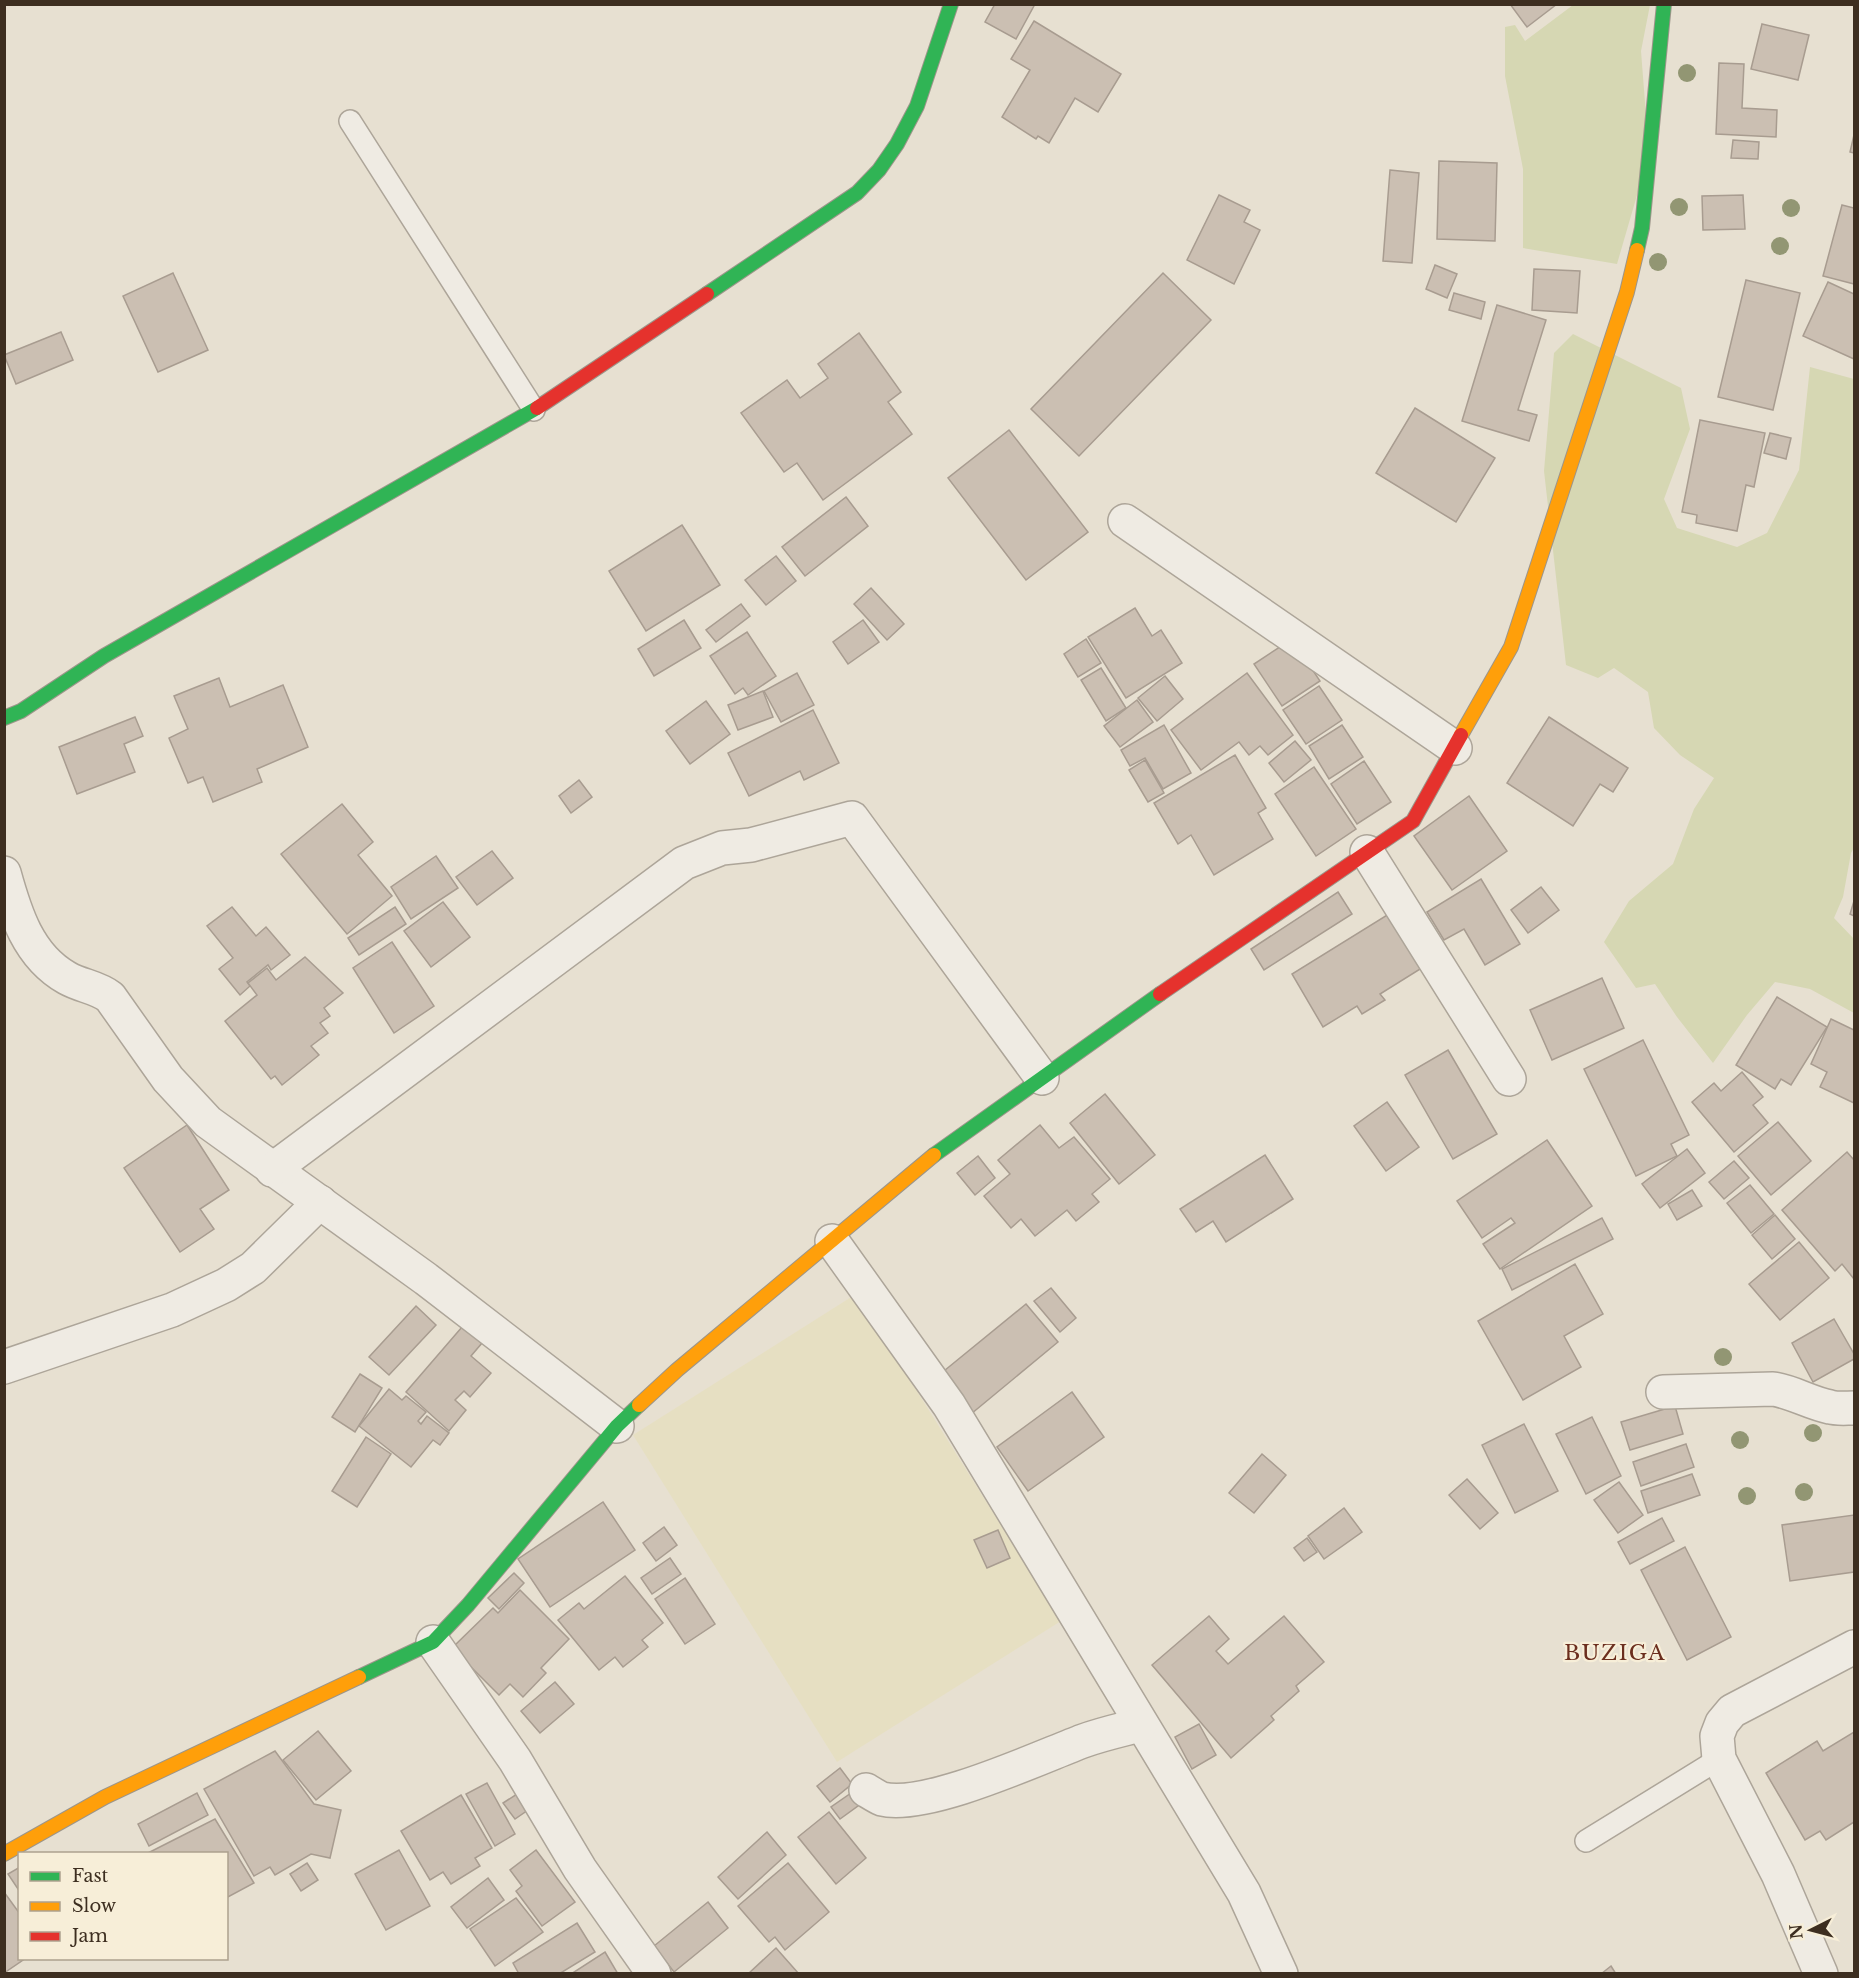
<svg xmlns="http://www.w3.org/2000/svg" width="1859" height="1978" font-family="'Libre Baskerville',serif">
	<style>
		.farmland { fill: #e6dfc2 }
		.green { fill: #d6d7b3 }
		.building { fill: #cbbfb2; stroke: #a89c90; stroke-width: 1.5 }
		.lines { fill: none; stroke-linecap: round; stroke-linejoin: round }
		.lane-casing { stroke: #ada599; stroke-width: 24 }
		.street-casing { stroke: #ada599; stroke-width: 36 }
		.fast-casing { stroke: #9c958a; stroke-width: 16 }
		.slow-casing { stroke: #9c958a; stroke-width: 16 }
		.jam-casing { stroke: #9c958a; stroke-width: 16 }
		.lane { stroke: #efebe3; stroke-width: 21 }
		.street { stroke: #efebe3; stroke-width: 33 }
		.fast { stroke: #30b455; stroke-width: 14 }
		.slow { stroke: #ff9f0a; stroke-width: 14 }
		.jam { stroke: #e5322d; stroke-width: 14 }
		.tree { fill: #929673 }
		.labels { text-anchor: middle; stroke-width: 4.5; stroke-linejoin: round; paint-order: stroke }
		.quarter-label { font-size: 21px; letter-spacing: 1.5px; fill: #6b2e1e; stroke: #f7eed8 }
	</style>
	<rect width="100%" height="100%" fill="#e7e0d1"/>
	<!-- farmland -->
	<polygon class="farmland" points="856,1294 1061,1621 837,1762 633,1435"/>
	<!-- green -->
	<g class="green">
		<polygon points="1573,5 1650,5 1641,51 1649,154 1617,264 1523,248 1523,169 1505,76 1505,27 1515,25 1525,41"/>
		<polygon points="1573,334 1681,388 1690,429 1664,499 1677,528 1737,547 1767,533 1799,470 1810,367 1854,379 1854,848 1851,853 1843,897 1834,918 1854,939 1854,1013 1810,989 1775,982 1747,1015 1713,1063 1677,1017 1655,984 1636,988 1604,942 1629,901 1673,864 1694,809 1714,778 1680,755 1654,728 1648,692 1614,668 1598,678 1566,665 1544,471 1554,353"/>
	</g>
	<!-- building -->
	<g class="building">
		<polygon points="995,4 1035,4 1016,39 985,22"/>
		<polygon points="1510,4 1557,4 1527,27"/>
		<polygon points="1034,21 1121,74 1098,112 1075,98 1049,143 1038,136 1036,139 1002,117 1030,70 1011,59"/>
		<polygon points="1762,24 1809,35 1798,80 1751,69"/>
		<polygon points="1719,63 1744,64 1742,108 1777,110 1776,137 1716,134"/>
		<polygon points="1854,135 1854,153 1850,152"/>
		<polygon points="1733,140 1759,142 1758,159 1731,158"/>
		<polygon points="1439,161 1497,163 1495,241 1437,239"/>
		<polygon points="1390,170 1419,173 1412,263 1383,261"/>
		<polygon points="1219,195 1250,210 1244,222 1260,230 1234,284 1187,260"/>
		<polygon points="1743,195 1745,229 1703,230 1702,196"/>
		<polygon points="1842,205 1854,208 1854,284 1823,276"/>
		<polygon points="1435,265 1457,274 1447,298 1426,289"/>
		<polygon points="1534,269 1580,271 1577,313 1532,310"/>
		<polygon points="173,273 208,350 158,372 123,296"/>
		<polygon points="1163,273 1211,320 1079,456 1031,409"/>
		<polygon points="1746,280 1800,293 1773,410 1718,397"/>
		<polygon points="1828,282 1854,294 1854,359 1803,336"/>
		<polygon points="1454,293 1485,302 1481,319 1449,310"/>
		<polygon points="1497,305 1546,320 1518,410 1537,415 1529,441 1462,421"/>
		<polygon points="61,332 73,360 16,384 4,355"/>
		<polygon points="859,333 901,392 888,402 912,434 823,500 797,463 784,472 741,413 787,380 800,398 828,378 818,364"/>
		<polygon points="1415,408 1495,458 1456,522 1376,473"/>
		<polygon points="1700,420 1765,433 1754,487 1746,485 1737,531 1696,523 1697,515 1682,512"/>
		<polygon points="1009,430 1088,532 1026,580 948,478"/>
		<polygon points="1770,433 1791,438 1786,459 1764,453"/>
		<polygon points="846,497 868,526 805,576 782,547"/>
		<polygon points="682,525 720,585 646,631 609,571"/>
		<polygon points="776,556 796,581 766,605 745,580"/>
		<polygon points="871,588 904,624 887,640 854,604"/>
		<polygon points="741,604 750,616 716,642 706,630"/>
		<polygon points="1135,608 1152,636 1161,630 1182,663 1126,698 1088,637"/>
		<polygon points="684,620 701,648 654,676 638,649"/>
		<polygon points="863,620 879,642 848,664 833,642"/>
		<polygon points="747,632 776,676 748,695 743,688 735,694 710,656"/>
		<polygon points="1086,639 1101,663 1078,677 1064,654"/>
		<polygon points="1292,639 1320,681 1282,706 1254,664"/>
		<polygon points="1101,668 1126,708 1106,721 1081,680"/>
		<polygon points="797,673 814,705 781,722 764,691"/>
		<polygon points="1247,673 1293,735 1268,755 1260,746 1249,755 1239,742 1201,770 1171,730"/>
		<polygon points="1165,676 1183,699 1157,721 1138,698"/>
		<polygon points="219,678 230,707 283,685 308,747 257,769 262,782 213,802 203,777 188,783 169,738 188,729 174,696"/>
		<polygon points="1319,686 1342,720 1306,744 1283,710"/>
		<polygon points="763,691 773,717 738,730 728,705"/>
		<polygon points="1137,700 1153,722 1120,747 1104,726"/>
		<polygon points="706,701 730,734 690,764 666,731"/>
		<polygon points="813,710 839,763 804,780 800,771 749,796 728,753"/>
		<polygon points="135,717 143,736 124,744 135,772 77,794 59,747"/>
		<polygon points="1549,717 1628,768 1613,792 1600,784 1573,826 1507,783"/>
		<polygon points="1164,725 1191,773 1163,789 1145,758 1130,766 1121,750"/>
		<polygon points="1342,725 1363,757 1329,779 1309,746"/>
		<polygon points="1295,741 1311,760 1284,782 1269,763"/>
		<polygon points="1235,755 1266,808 1258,813 1273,839 1214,875 1191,835 1178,844 1154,803"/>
		<polygon points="1145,760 1164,793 1148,802 1129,770"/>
		<polygon points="1364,761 1391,802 1357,824 1331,784"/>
		<polygon points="1314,767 1356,829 1316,856 1275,794"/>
		<polygon points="579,780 592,797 571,813 559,796"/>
		<polygon points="1469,796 1507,851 1452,890 1414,836"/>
		<polygon points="342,804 373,842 358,855 392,896 347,934 281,854"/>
		<polygon points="492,851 513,878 477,905 456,877"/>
		<polygon points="436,856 458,888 411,919 391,887"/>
		<polygon points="1481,879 1520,944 1485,965 1464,929 1444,940 1427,912"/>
		<polygon points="1541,887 1559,910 1528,933 1511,910"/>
		<polygon points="1338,892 1352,914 1264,970 1251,949"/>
		<polygon points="1854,901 1854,916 1850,914"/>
		<polygon points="443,902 470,937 431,967 404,931"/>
		<polygon points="232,907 256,936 266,927 290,955 271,970 268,965 247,982 250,986 240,995 219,969 233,958 207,926"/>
		<polygon points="395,907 406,924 359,955 348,938"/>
		<polygon points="1392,912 1425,966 1380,994 1385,1000 1362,1014 1357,1006 1323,1027 1292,974"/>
		<polygon points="392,942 434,1006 394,1033 353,968"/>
		<polygon points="305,957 343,993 324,1008 330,1016 320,1023 328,1033 311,1046 319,1055 282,1085 275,1076 271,1079 225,1021 257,995 248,983 267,968 276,980"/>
		<polygon points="1602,978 1624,1028 1552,1060 1530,1010"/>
		<polygon points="1777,997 1827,1027 1791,1085 1781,1079 1775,1089 1736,1065"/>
		<polygon points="1831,1019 1854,1030 1854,1103 1820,1087 1827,1072 1811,1064"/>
		<polygon points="1643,1040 1689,1135 1671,1144 1677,1156 1636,1176 1584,1069"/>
		<polygon points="1448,1050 1497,1134 1453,1159 1405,1075"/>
		<polygon points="1742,1072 1763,1097 1753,1105 1768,1123 1734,1152 1692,1102 1714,1083 1721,1091"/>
		<polygon points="1105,1094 1155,1155 1119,1184 1070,1123"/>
		<polygon points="1387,1102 1419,1147 1386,1171 1354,1126"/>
		<polygon points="1778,1122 1811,1161 1771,1195 1738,1156"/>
		<polygon points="187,1125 229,1190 200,1209 214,1229 180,1252 124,1168"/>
		<polygon points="1040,1125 1059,1148 1074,1137 1110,1179 1092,1194 1099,1202 1076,1221 1067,1210 1035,1236 1021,1219 1011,1228 984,1196 1010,1174 998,1160"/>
		<polygon points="1547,1140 1592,1206 1500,1269 1483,1244 1515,1223 1511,1218 1482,1238 1457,1201"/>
		<polygon points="1687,1149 1705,1173 1660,1208 1642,1184"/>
		<polygon points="1847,1152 1854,1160 1854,1279 1842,1264 1835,1271 1782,1210"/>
		<polygon points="1265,1155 1293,1199 1226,1242 1213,1221 1196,1232 1180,1209"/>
		<polygon points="978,1156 995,1178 975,1195 957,1173"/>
		<polygon points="1734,1161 1749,1178 1724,1199 1709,1182"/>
		<polygon points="1750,1185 1774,1214 1751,1233 1727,1203"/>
		<polygon points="1692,1190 1702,1206 1677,1220 1668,1204"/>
		<polygon points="1775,1215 1795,1239 1772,1259 1752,1235"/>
		<polygon points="1602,1218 1613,1239 1512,1290 1502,1269"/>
		<polygon points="1799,1242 1829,1278 1780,1320 1749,1284"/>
		<polygon points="1575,1264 1603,1314 1564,1336 1581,1367 1523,1400 1478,1321"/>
		<polygon points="1051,1288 1076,1318 1060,1332 1034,1301"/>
		<polygon points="1026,1304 1058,1342 971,1414 939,1375"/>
		<polygon points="416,1306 436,1325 389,1375 369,1357"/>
		<polygon points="1834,1319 1854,1354 1854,1359 1813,1382 1792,1343"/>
		<polygon points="462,1327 482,1343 471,1356 491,1373 470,1397 464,1391 455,1400 466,1410 449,1431 406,1392"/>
		<polygon points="360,1374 382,1388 355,1432 332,1417"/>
		<polygon points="389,1389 402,1400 406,1396 426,1412 418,1421 421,1424 427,1416 449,1433 440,1445 433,1440 411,1467 359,1426"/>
		<polygon points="1072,1392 1104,1437 1028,1491 997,1447"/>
		<polygon points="1675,1406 1683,1434 1630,1450 1621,1422"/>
		<polygon points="1592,1417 1621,1476 1586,1494 1556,1434"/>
		<polygon points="1524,1424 1558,1491 1515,1513 1482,1445"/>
		<polygon points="366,1437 391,1454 357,1507 332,1491"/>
		<polygon points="1686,1444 1694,1467 1641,1486 1633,1462"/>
		<polygon points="1262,1454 1286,1475 1254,1513 1229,1493"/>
		<polygon points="1692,1474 1700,1495 1648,1513 1641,1491"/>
		<polygon points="1467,1479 1498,1513 1480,1529 1449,1495"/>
		<polygon points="1619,1482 1643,1515 1618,1533 1594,1500"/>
		<polygon points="603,1502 635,1550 550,1607 518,1559"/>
		<polygon points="1344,1508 1362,1532 1324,1559 1308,1536"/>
		<polygon points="1854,1515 1854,1572 1790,1581 1782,1525"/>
		<polygon points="1662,1518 1674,1541 1630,1564 1618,1542"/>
		<polygon points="664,1527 677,1545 656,1561 643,1543"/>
		<polygon points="998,1530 1010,1558 987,1568 974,1540"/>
		<polygon points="1307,1538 1317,1552 1304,1561 1294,1548"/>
		<polygon points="1685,1547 1731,1637 1687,1660 1641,1570"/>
		<polygon points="670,1558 681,1574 652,1594 641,1578"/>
		<polygon points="514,1573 524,1583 499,1609 488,1598"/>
		<polygon points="625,1576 663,1623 642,1640 648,1647 623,1667 615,1657 599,1670 558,1620 579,1603 584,1609"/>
		<polygon points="685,1578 715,1624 685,1644 655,1599"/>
		<polygon points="520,1590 569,1639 541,1668 546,1673 523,1697 510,1684 499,1695 452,1648 493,1608 498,1613"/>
		<polygon points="1209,1616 1229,1639 1216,1651 1228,1664 1284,1616 1324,1662 1296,1686 1299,1691 1271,1716 1274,1720 1231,1758 1152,1665"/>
		<polygon points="555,1682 574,1704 540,1733 521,1711"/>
		<polygon points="1199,1724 1216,1755 1192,1769 1175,1737"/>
		<polygon points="318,1731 351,1771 316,1800 283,1760"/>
		<polygon points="1854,1732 1854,1822 1826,1840 1820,1831 1805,1840 1766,1773 1817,1741 1823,1751"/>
		<polygon points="275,1751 314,1804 341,1810 330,1858 311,1854 275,1875 270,1867 254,1876 204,1789"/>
		<polygon points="840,1768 852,1784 830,1802 817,1786"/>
		<polygon points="487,1783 515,1834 495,1846 466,1794"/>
		<polygon points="854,1791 862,1803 840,1819 831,1807"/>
		<polygon points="197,1793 208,1815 149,1846 138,1824"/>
		<polygon points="517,1794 528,1810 515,1819 503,1803"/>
		<polygon points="461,1795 492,1848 475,1858 480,1866 451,1884 443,1872 430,1880 401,1831"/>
		<polygon points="829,1812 866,1858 836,1884 798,1837"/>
		<polygon points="215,1819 254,1883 226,1898 226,1854 146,1854"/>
		<polygon points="767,1832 786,1855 738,1899 718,1877"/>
		<polygon points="399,1850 430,1906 386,1930 355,1874"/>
		<polygon points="536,1850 575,1902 542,1926 516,1891 522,1886 510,1870"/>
		<polygon points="307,1863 318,1880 301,1891 290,1874"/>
		<polygon points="788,1863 829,1912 785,1950 775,1937 769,1942 738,1906"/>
		<polygon points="20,1867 20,1892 8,1874"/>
		<polygon points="488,1878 504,1900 467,1928 451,1907"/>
		<polygon points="4,1892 20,1914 20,1958 26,1958 4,1973"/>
		<polygon points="516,1898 543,1932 495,1966 470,1929"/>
		<polygon points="708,1902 728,1928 674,1972 654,1946"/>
		<polygon points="577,1923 595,1952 559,1974 519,1974 513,1963"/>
		<polygon points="776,1948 799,1974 748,1974"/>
		<polygon points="605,1952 618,1974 571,1974"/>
		<polygon points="1611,1966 1616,1974 1601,1974"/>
	</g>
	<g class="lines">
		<!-- lane casing -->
		<g class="lane-casing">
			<g id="lane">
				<polyline points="350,121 534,410"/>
				<polyline points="1586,1841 1719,1759"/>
			</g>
		</g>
		<!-- street casing -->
		<g class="street-casing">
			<g id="street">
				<polyline points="1125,521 1455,748"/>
				<polyline points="1367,852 1509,1079"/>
				<path d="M4,873C15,913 28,956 67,978C81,986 97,987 110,997L168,1079L208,1122L426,1279L617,1426"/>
				<polyline points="272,1170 684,863 722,848 751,845 852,818 1042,1078"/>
				<polyline points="832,1241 949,1405 1244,1893 1281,1974"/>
				<polyline points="4,1367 172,1310 226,1285 253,1268 320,1202"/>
				<path d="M1663,1392L1773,1389C1793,1392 1810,1403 1830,1407C1837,1409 1846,1408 1854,1408"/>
				<polyline points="433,1642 515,1760 580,1869 654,1974"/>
				<path d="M866,1790C871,1793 877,1797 882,1799C926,1810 1038,1758 1083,1741C1102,1734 1121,1730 1140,1725"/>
				<polyline points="1821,1974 1778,1874 1719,1759 1717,1736 1722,1723 1732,1711 1854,1647"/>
			</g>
		</g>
		<!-- fast casing -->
		<g class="fast-casing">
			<g id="fast">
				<polyline points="1637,250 1642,228 1664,4"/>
				<polyline points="707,294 857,193 879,170 897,144 917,106 951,4"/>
				<polyline points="4,718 21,711 104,656 537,408"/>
				<polyline points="934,1155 1160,994"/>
				<polyline points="359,1677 433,1642 468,1605 617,1426 639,1405"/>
			</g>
		</g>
		<!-- slow casing -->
		<g class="slow-casing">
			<g id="slow">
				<polyline points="1461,735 1511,647 1627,292 1637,250"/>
				<polyline points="639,1405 677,1370 934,1155"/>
				<polyline points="4,1854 105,1797 359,1677"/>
			</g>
		</g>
		<!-- jam casing -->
		<g class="jam-casing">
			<g id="jam">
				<polyline points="537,408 707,294"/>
				<polyline points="1160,994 1413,821 1461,735"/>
			</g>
		</g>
		<!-- lane -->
		<use href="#lane" class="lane"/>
		<!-- street -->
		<use href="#street" class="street"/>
		<!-- fast -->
		<use href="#fast" class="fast"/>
		<!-- slow -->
		<use href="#slow" class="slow"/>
		<!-- jam -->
		<use href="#jam" class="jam"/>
	</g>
	<!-- trees -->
	<g class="tree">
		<circle cx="1687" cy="73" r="9"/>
		<circle cx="1679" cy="207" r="9"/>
		<circle cx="1791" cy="208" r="9"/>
		<circle cx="1780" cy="246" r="9"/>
		<circle cx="1658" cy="262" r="9"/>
		<circle cx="1723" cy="1357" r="9"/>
		<circle cx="1813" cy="1433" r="9"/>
		<circle cx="1740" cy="1440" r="9"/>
		<circle cx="1804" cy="1492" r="9"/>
		<circle cx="1747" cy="1496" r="9"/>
	</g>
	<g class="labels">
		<!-- quarter labels -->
		<g class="quarter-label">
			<text x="1615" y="1660">BUZIGA</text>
		</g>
	</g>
	<!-- border -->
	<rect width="1859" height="1978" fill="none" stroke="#3d2e20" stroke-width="12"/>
	<!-- legend -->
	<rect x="18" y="1852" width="210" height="108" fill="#f7eed8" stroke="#ada18e" stroke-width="1.5"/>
	<rect x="30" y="1872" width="30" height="9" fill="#30b455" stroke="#ada18e" stroke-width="1.5"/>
	<text x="72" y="1882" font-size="18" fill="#3d2e20">Fast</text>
	<rect x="30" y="1902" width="30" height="9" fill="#ff9f0a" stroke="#ada18e" stroke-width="1.5"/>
	<text x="72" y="1912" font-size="18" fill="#3d2e20">Slow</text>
	<rect x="30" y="1932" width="30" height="9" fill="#e5322d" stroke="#ada18e" stroke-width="1.5"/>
	<text x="72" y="1942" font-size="18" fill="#3d2e20">Jam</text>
	<!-- north arrow -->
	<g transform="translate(1811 1930) rotate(264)" stroke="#f7eed8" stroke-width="4.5" paint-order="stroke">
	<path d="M0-4.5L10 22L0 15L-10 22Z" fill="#3d2e20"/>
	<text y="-9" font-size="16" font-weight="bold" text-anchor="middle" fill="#3d2e20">N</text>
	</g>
</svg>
